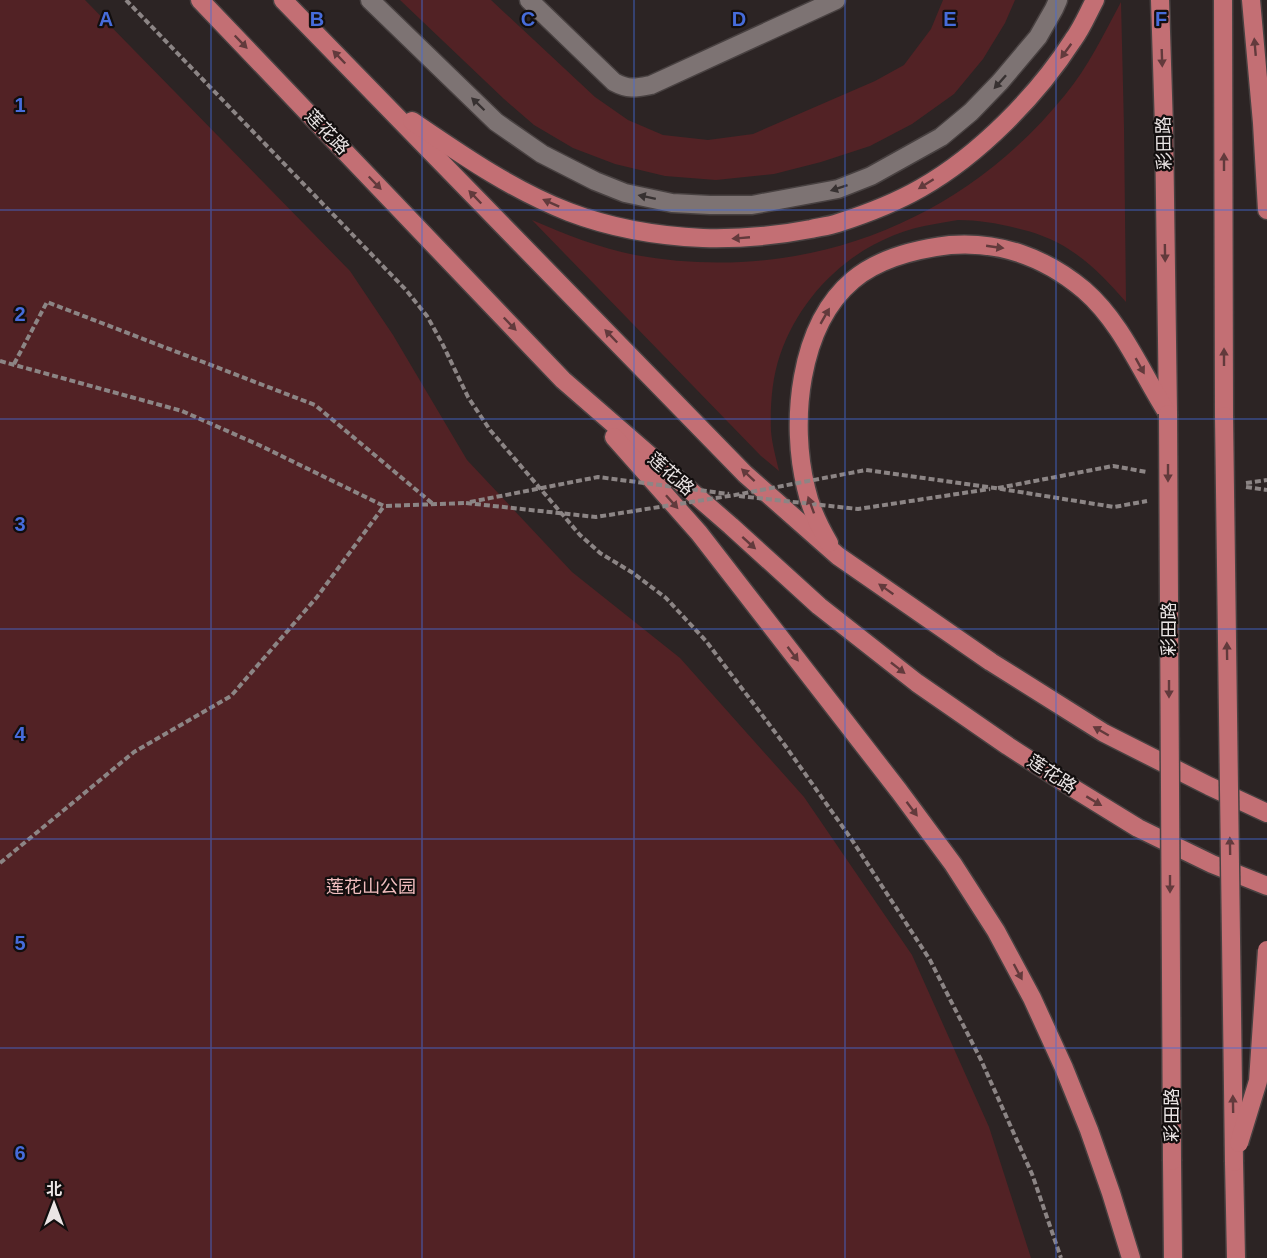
<svg xmlns="http://www.w3.org/2000/svg" width="1267" height="1258" font-family="Helvetica,'Noto Sans SC',sans-serif">
	<style>
		.green { fill: #522225 }
		.lines { fill: none; stroke-linecap: round; stroke-linejoin: round }
		.minor-casing { stroke: #484141; stroke-width: 21 }
		.major-casing { stroke: #484141; stroke-width: 21 }
		.path { stroke: #8c8585; stroke-width: 4; stroke-dasharray: 6 3; stroke-linecap: butt }
		.minor { stroke: #7d7373; stroke-width: 18 }
		.major { stroke: #c36f74; stroke-width: 18 }
		.major-bridge-casing { stroke: #484141; stroke-width: 21; stroke-linecap: butt }
		.path-bridge { stroke: #8c8585; stroke-width: 4; stroke-dasharray: 6 3; stroke-linecap: butt }
		.major-bridge { stroke: #c36f74; stroke-width: 18 }
		.oneway { fill: #623a3c }
		.oneway2 { fill: #373131 }
		.grid { fill: none; stroke: #466cdb; stroke-width: 1.5; stroke-opacity: 0.55 }
		.labels { text-anchor: middle; stroke-width: 4.5; stroke-linejoin: round; paint-order: stroke }
		.street-label { font-size: 18px; fill: #ebe5e5; stroke: #120e0e }
		.park-label { font-size: 18px; fill: #f0bdbe; stroke: #120e0e }
		.grid-label { font-size: 20px; text-anchor: middle; font-weight: bold; fill: #466cdb; stroke: #120e0e; stroke-width: 4.5; stroke-linejoin: round; paint-order: stroke }
	</style>
	<rect width="100%" height="100%" fill="#2c2424"/>
	<!-- green -->
	<g class="green">
		<polygon points="0,0 85,0 350,271 393,335 467,460 572,572 680,658 804,797 912,955 989,1127 1031,1258 0,1258"/>
		<polygon points="400,0 491,0 595,97 628,120 663,135 708,140 753,134 875,81 904,65 931,29 943,0 1015,0 1005,23 983,59 954,94 912,124 870,146 821,162 774,174 716,180 665,176 615,164 573,148 534,125 504,99"/>
		<path d="M1121,2L1124,128L1126,302C1109,283 1092,264 1070,250C1054,239 1034,232 1016,228C997,223 977,220 958,220C950,221 942,223 935,224C864,235 804,286 780,355C772,378 770,406 771,431C772,444 776,458 779,471L761,456L532,220C565,234 599,248 635,255C800,285 960,225 1065,95C1088,67 1104,34 1121,2Z"/>
	</g>
	<g class="lines">
		<!-- minor casing -->
		<g class="minor-casing">
			<g id="minor">
				<polyline points="370,0 496,122 542,154 595,181 625,193 672,203 710,205 752,205 838,189 871,176 941,137 971,112 1000,82 1038,37 1054,9 1058,0"/>
				<path d="M529,0L614,82C629,90 636,88 651,85L836,0"/>
			</g>
		</g>
		<!-- major casing -->
		<g class="major-casing">
			<g id="major">
				<polyline points="200,0 563,380 731,526 819,606 917,683 1008,746 1073,788 1138,828 1212,864 1267,886"/>
				<polyline points="283,0 745,474 838,556 991,662 1104,733 1209,786 1267,813"/>
				<polyline points="1160,0 1164,127 1168,412"/>
				<polyline points="1223,0 1224,416"/>
				<polyline points="1251,0 1262,123 1267,210"/>
				<path d="M412,121C462,155 512,190 569,212C611,228 658,236 703,238C739,239 775,236 811,229C820,227 829,226 838,223C866,214 895,203 921,188C979,155 1037,96 1073,40C1082,28 1088,13 1095,0"/>
				<polyline points="614,437 699,533 899,791 953,864 996,931 1032,998 1064,1068 1089,1130 1111,1193 1131,1258"/>
				<path d="M829,543C819,526 810,507 806,488C790,424 798,326 853,280C879,258 917,249 950,245C1000,241 1046,258 1084,290C1122,323 1141,372 1168,414"/>
				<polyline points="1172,1161 1173,1258"/>
				<polyline points="1234,1162 1236,1258"/>
			</g>
		</g>
		<!-- path -->
		<g class="path">
			<polyline points="126,0 406,290 427,316 442,343 468,397 490,430 580,535 600,553 633,573 666,598 706,641 784,744 852,840 930,960 981,1060 1032,1174 1061,1258"/>
			<polyline points="0,361 182,411 259,445 384,506 466,503"/>
			<polyline points="14,364 47,302 315,405 433,504"/>
			<polyline points="0,863 134,752 231,696 317,597 384,506"/>
		</g>
		<!-- minor -->
		<use href="#minor" class="minor"/>
		<!-- major -->
		<use href="#major" class="major"/>
		<!-- major-bridge casing -->
		<g class="major-bridge-casing">
			<g id="major-bridge">
				<polyline points="1168,414 1172,1161"/>
				<polyline points="1224,416 1234,1162"/>
				<polyline points="1239,1143 1258,1081 1267,950"/>
			</g>
		</g>
		<!-- path-bridge -->
		<g class="path-bridge">
			<polyline points="1246,483 1267,480"/>
			<polyline points="1246,487 1267,490"/>
			<polyline points="998,488 1113,466 1147,472"/>
			<polyline points="739,496 858,509 990,489"/>
			<polyline points="470,502 598,477 729,494"/>
			<polyline points="466,503 596,517 735,495 866,470 995,488 1114,507 1147,501"/>
		</g>
		<!-- major-bridge -->
		<use href="#major-bridge" class="major-bridge"/>
	</g>
	<!-- one-way arrows -->
	<defs><path id="oneway-solid" d="M-6-.8H1V-3.2L6.5 0L1 3.2V.8H-6Z" transform="scale(1.5)"/></defs>
	<g class="oneway">
		<use href="#oneway-solid" transform="translate(241 42) rotate(46)"/>
		<use href="#oneway-solid" transform="translate(1255 47) rotate(-95)"/>
		<use href="#oneway-solid" transform="translate(1066 51) rotate(126)"/>
		<use href="#oneway-solid" transform="translate(339 57) rotate(-134)"/>
		<use href="#oneway-solid" transform="translate(1162 58) rotate(88)"/>
		<use href="#oneway-solid" transform="translate(1224 162) rotate(-90)"/>
		<use href="#oneway-solid" transform="translate(375 183) rotate(46)"/>
		<use href="#oneway-solid" transform="translate(926 184) rotate(148)"/>
		<use href="#oneway-solid" transform="translate(475 197) rotate(-134)"/>
		<use href="#oneway-solid" transform="translate(551 203) rotate(-156)"/>
		<use href="#oneway-solid" transform="translate(741 238) rotate(175)"/>
		<use href="#oneway-solid" transform="translate(995 247) rotate(8)"/>
		<use href="#oneway-solid" transform="translate(1165 253) rotate(89)"/>
		<use href="#oneway-solid" transform="translate(825 316) rotate(-60)"/>
		<use href="#oneway-solid" transform="translate(510 324) rotate(46)"/>
		<use href="#oneway-solid" transform="translate(611 336) rotate(-134)"/>
		<use href="#oneway-solid" transform="translate(1224 357) rotate(-90)"/>
		<use href="#oneway-solid" transform="translate(1140 366) rotate(61)"/>
		<use href="#oneway-solid" transform="translate(1168 473) rotate(90)"/>
		<use href="#oneway-solid" transform="translate(748 475) rotate(-137)"/>
		<use href="#oneway-solid" transform="translate(672 502) rotate(48)"/>
		<use href="#oneway-solid" transform="translate(811 505) rotate(-110)"/>
		<use href="#oneway-solid" transform="translate(749 543) rotate(42)"/>
		<use href="#oneway-solid" transform="translate(886 589) rotate(-145)"/>
		<use href="#oneway-solid" transform="translate(1227 651) rotate(-91)"/>
		<use href="#oneway-solid" transform="translate(793 654) rotate(53)"/>
		<use href="#oneway-solid" transform="translate(898 668) rotate(38)"/>
		<use href="#oneway-solid" transform="translate(1169 689) rotate(90)"/>
		<use href="#oneway-solid" transform="translate(1101 731) rotate(-150)"/>
		<use href="#oneway-solid" transform="translate(1094 801) rotate(31)"/>
		<use href="#oneway-solid" transform="translate(912 809) rotate(53)"/>
		<use href="#oneway-solid" transform="translate(1230 846) rotate(-91)"/>
		<use href="#oneway-solid" transform="translate(1170 884) rotate(90)"/>
		<use href="#oneway-solid" transform="translate(1018 972) rotate(62)"/>
		<use href="#oneway-solid" transform="translate(1233 1104) rotate(-91)"/>
	</g>
	<g class="oneway2">
		<use href="#oneway-solid" transform="translate(1000 82) rotate(132)"/>
		<use href="#oneway-solid" transform="translate(478 104) rotate(-136)"/>
		<use href="#oneway-solid" transform="translate(839 188) rotate(162)"/>
		<use href="#oneway-solid" transform="translate(647 197) rotate(-168)"/>
	</g>
	<!-- grid -->
	<path class="grid" d="M211,0V1258M422,0V1258M634,0V1258M845,0V1258M1056,0V1258M0,210H1267M0,419H1267M0,629H1267M0,839H1267M0,1048H1267"/>
	<g class="labels">
		<!-- street labels -->
		<g class="street-label">
			<text transform="translate(327 132) rotate(46)" y="6">莲花路</text>
			<text transform="translate(1164 143) rotate(-91)" y="6">彩田路</text>
			<text transform="translate(671 474) rotate(41)" y="6">莲花路</text>
			<text transform="translate(1169 629) rotate(-90)" y="6">彩田路</text>
			<text transform="translate(1052 774) rotate(33)" y="6">莲花路</text>
			<text transform="translate(1172 1115) rotate(-90)" y="6">彩田路</text>
		</g>
		<!-- park labels -->
		<g class="park-label">
			<text x="371" y="893">莲花山公园</text>
		</g>
	</g>
	<g class="grid-label">
		<text x="106" y="26">A</text>
		<text x="317" y="26">B</text>
		<text x="528" y="26">C</text>
		<text x="739" y="26">D</text>
		<text x="950" y="26">E</text>
		<text x="1161" y="26">F</text>
		<text x="20" y="112">1</text>
		<text x="20" y="321">2</text>
		<text x="20" y="531">3</text>
		<text x="20" y="741">4</text>
		<text x="20" y="950">5</text>
		<text x="20" y="1160">6</text>
	</g>
	<!-- north arrow -->
	<g transform="translate(54 1204)" stroke="#120e0e" stroke-width="4.5" paint-order="stroke">
	<path d="M0-4.5L10 22L0 15L-10 22Z" fill="#ebe5e5"/>
	<text y="-9" font-size="16" font-weight="bold" text-anchor="middle" fill="#ebe5e5">北</text>
	</g>
</svg>
